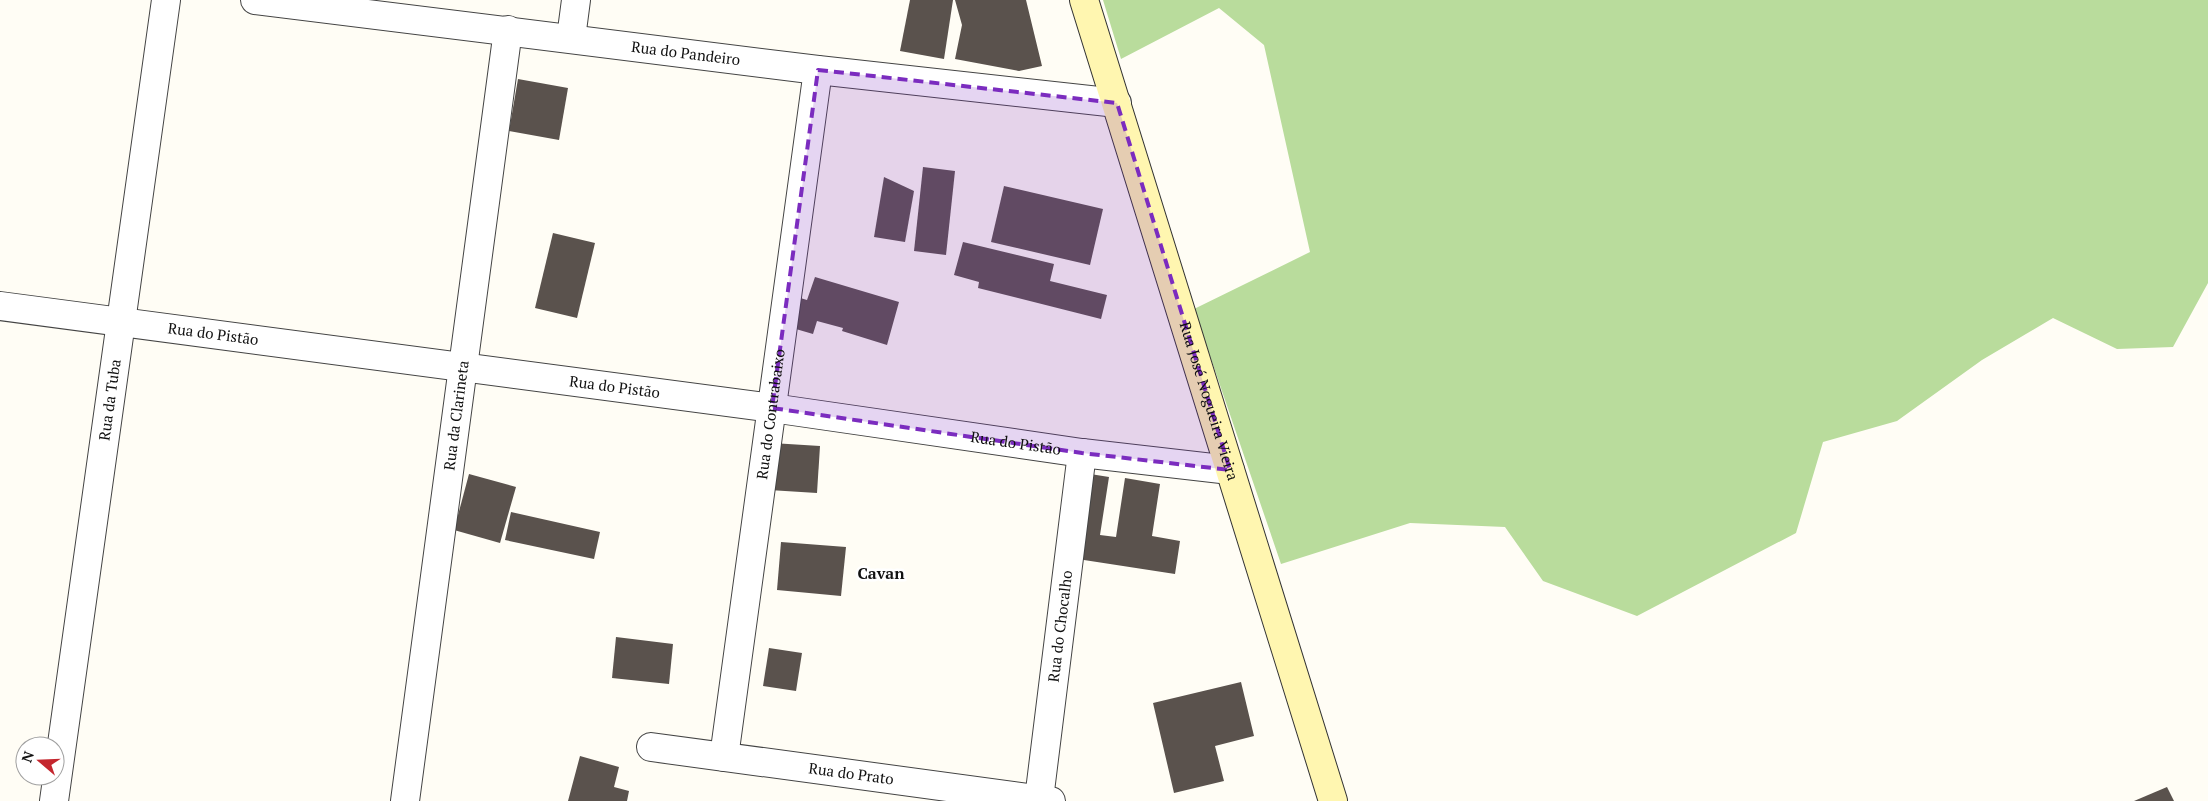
<svg xmlns="http://www.w3.org/2000/svg" width="2208" height="801" font-family="'PT Serif',serif">
	<style>
		.forest { fill: #b9dc9c }
		.building { fill: #5a524d }
		.lines { fill: none; stroke-linecap: round; stroke-linejoin: round }
		.minor-casing { stroke: #444; stroke-width: 30 }
		.secondary-casing { stroke: #333; stroke-width: 30 }
		.minor { stroke: #fff; stroke-width: 28 }
		.secondary { stroke: #fff6b0; stroke-width: 28 }
		.marked { fill: #7b2cbf; fill-opacity: 0.2; stroke: #7b2cbf; stroke-width: 4; stroke-dasharray: 10 6; stroke-linejoin: round }
		.labels { text-anchor: middle; stroke-width: 5; stroke-linejoin: round; paint-order: stroke }
		.street-label { font-size: 15px; fill: #111; stroke: #fff }
		.neighbourhood-label { font-size: 16px; font-weight: bold; fill: #111; stroke: #fff }
	</style>
	<rect width="100%" height="100%" fill="#fffdf5"/>
	<!-- forest -->
	<polygon class="forest" points="1103,0 2208,0 2208,283 2173,347 2117,349 2053,318 1982,360 1897,421 1823,442 1796,533 1637,616 1543,581 1505,527 1410,523 1281,564 1194,309 1310,252 1264,45 1219,8 1121,59"/>
	<!-- building -->
	<g class="building">
		<polygon points="910,0 953,0 944,59 900,51"/>
		<polygon points="955,0 1026,0 1042,66 1019,71 955,59 962,25"/>
		<polygon points="518,79 568,88 559,140 509,131"/>
		<polygon points="923,167 955,171 946,255 914,251"/>
		<polygon points="884,177 914,191 905,242 874,237"/>
		<polygon points="1004,186 1103,209 1090,265 991,242"/>
		<polygon points="553,233 595,243 577,318 535,308"/>
		<polygon points="963,242 1054,264 1050,281 1107,295 1101,319 978,288 979,282 954,275"/>
		<polygon points="815,277 899,302 887,345 842,331 843,328 817,321 813,334 789,327 797,297 807,300"/>
		<polygon points="772,443 820,446 817,493 769,490"/>
		<polygon points="1084,473 1109,477 1100,535 1116,537 1125,478 1160,484 1152,536 1180,541 1175,574 1071,558"/>
		<polygon points="469,474 516,487 500,543 454,530"/>
		<polygon points="511,512 600,532 594,559 505,540"/>
		<polygon points="781,542 846,547 841,596 777,590"/>
		<polygon points="616,637 673,644 669,684 612,678"/>
		<polygon points="769,648 802,653 796,691 763,686"/>
		<polygon points="1241,682 1254,736 1215,746 1224,781 1174,793 1153,703"/>
		<polygon points="580,756 619,767 614,787 629,791 627,801 568,801"/>
		<polygon points="2167,787 2174,801 2134,801"/>
	</g>
	<g class="lines">
		<!-- minor casing -->
		<g class="minor-casing">
			<g id="minor">
				<path id="s1" d="M255,0L818,70L1117,103"/>
				<polyline points="571,38 576,0"/>
				<path id="s2" d="M0,306L772,408L1082,453L1230,470"/>
				<path id="s3" d="M651,747L1051,801"/>
				<path id="s4" d="M724,757L818,70"/>
				<path id="s5" d="M1039,799L1082,453"/>
				<path id="s6" d="M54,801L166,0"/>
				<path id="s7" d="M405,801L508,30"/>
			</g>
		</g>
		<!-- secondary casing -->
		<g class="secondary-casing">
			<g id="secondary">
				<path id="s8" d="M1084,0L1333,801"/>
			</g>
		</g>
		<!-- minor -->
		<use href="#minor" class="minor"/>
		<!-- secondary -->
		<use href="#secondary" class="secondary"/>
	</g>
	<!-- marked area -->
	<path class="marked" d="M818,70L1117,103L1230,470L1082,453L772,408Z"/>
	<g class="labels">
		<!-- street labels -->
		<g class="street-label">
			<text dy="5" stroke="none"><textPath href="#s1" startOffset="434">Rua do Pandeiro</textPath></text>
			<text dy="5" stroke="none"><textPath href="#s2" startOffset="215">Rua do Pistão</textPath></text>
			<text dy="5" stroke="none"><textPath href="#s2" startOffset="620">Rua do Pistão</textPath></text>
			<text dy="5" stroke="none"><textPath href="#s6" startOffset="405">Rua da Tuba</textPath></text>
			<text dy="5" stroke="none"><textPath href="#s8" startOffset="420">Rua José Nogueira Vieira</textPath></text>
			<text dy="5" stroke="none"><textPath href="#s4" startOffset="346">Rua do Contrabaixo</textPath></text>
			<text dy="5" stroke="none"><textPath href="#s7" startOffset="389">Rua da Clarineta</textPath></text>
			<text dy="5" stroke="none"><textPath href="#s2" startOffset="1025">Rua do Pistão</textPath></text>
			<text dy="5" stroke="none"><textPath href="#s5" startOffset="174">Rua do Chocalho</textPath></text>
			<text dy="5" stroke="none"><textPath href="#s3" startOffset="202">Rua do Prato</textPath></text>
		</g>
		<!-- neighbourhood labels -->
		<g class="neighbourhood-label">
			<text x="881" y="579">Cavan</text>
		</g>
	</g>
	<!-- north arrow -->
	<g transform="translate(40 761) rotate(289)"><circle r="24" fill="#ffffff" stroke="#a0a0a0"/>
	<path d="M0-4L9 19L0 12L-9 19Z" fill="#c4262e"/>
	<text y="-8" font-size="14" font-weight="bold" text-anchor="middle" fill="#111111">N</text>
	</g>
</svg>
